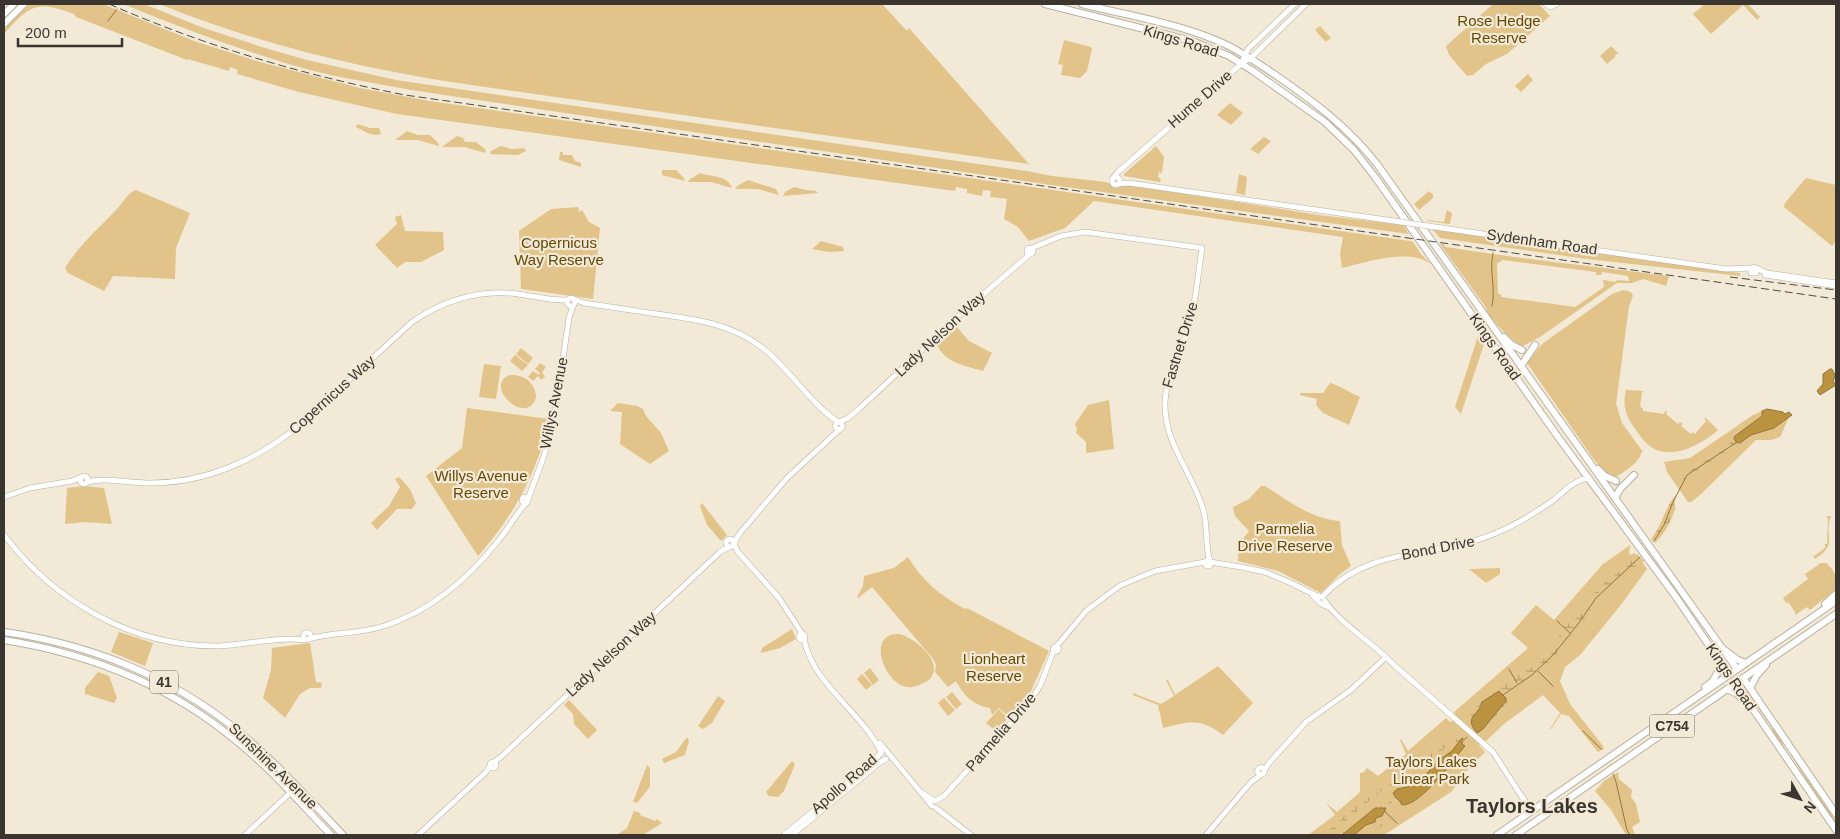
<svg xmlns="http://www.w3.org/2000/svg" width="1840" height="839" font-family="Arial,sans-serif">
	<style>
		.green { fill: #e2c48a; fill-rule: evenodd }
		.wetland { fill: url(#wetland-marsh); fill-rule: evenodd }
		.water { fill: #bb9340; stroke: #94773b }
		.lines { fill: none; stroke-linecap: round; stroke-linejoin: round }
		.stream { stroke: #94773b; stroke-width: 1 }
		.tertiary-casing { stroke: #b9b0a0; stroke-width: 6 }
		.primary-casing { stroke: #b9b0a0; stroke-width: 8 }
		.trunk-casing { stroke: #b9b0a0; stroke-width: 8 }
		.tertiary { stroke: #fff; stroke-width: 5 }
		.primary { stroke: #fff; stroke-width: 6 }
		.trunk { stroke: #fff; stroke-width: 6 }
		.rail { stroke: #504c43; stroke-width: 1; stroke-dasharray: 8 4; stroke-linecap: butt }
		.tertiary-bridge-casing { stroke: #b9b0a0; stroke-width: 6; stroke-linecap: butt }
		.tertiary-bridge { stroke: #fff; stroke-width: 5 }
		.labels { text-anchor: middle; stroke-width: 4.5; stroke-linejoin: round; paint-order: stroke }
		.shield { fill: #f2e9d7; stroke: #716c61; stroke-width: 1 }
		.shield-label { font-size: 14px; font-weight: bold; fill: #3a362f }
		.park-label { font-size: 15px; fill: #654906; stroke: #f2e9d7 }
		.street-label { font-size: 15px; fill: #3a362f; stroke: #f2e9d7 }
		.district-label { font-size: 20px; font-weight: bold; fill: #3a362f; stroke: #f2e9d7 }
	</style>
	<defs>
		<pattern id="wetland-marsh" width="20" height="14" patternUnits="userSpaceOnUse" patternTransform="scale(1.25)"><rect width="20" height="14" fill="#e2c48a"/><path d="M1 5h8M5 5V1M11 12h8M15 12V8" fill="none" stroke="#b8a071"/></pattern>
	</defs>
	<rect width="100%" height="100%" fill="#f2e9d7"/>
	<!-- green -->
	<g class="green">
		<path d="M30,4H103L194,41L260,62L360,88L430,101L1410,241L1413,242L1421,254L1432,265C1411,247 1367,262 1342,268L1340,254L1343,237L1094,201L1065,228L1029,241L1018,227L1004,219L1007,199L990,197L991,191L983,190L982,196L967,193V189L956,187L955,191L397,114L299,92L237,74L238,70L230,67L229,71L188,59L187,60L76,17L74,14C36,0 30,5 4,34V29Z"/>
		<path d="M123,4H144L201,27L265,48L307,60L396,80L1027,171L1052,176L1106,182L1114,186L1122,184L1319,215L1403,225L1409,234L1051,185L411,90C369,82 326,76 285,63C230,46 176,26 123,4Z"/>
		<path d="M159,4H882L907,31L909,28L1029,164L471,85C362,69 261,45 159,4Z"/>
		<polygon points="1493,4 1539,4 1550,16 1507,54 1486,64 1473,75 1467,76 1449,55 1446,46"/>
		<polygon points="1705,4 1748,4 1760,17 1757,20 1743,5 1711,34 1693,14"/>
		<polygon points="1320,26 1331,38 1326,42 1315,30"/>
		<polygon points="1064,40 1091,47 1092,49 1087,71 1080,78 1061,75 1063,65 1058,64"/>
		<polygon points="1611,46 1619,54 1616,54 1615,57 1607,64 1600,56"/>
		<polygon points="1528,74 1533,80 1521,92 1515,86"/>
		<polygon points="1230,103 1243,113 1231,125 1217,115"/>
		<path d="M357,124L370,128H379L381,134C372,137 364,131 356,127Z"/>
		<polygon points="407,131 418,135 430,135 438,143 439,146 418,140 395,140"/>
		<polygon points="457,136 463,138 465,142 476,142 485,149 486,153 464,147 442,147"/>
		<polygon points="1264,137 1271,141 1258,154 1250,149"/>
		<polygon points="501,146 512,149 524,148 526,151 518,155 490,154 491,151"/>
		<polygon points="1156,146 1164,157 1162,173 1159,172 1158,177 1161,179 1160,182 1124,176 1124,174"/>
		<polygon points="560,152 563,152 563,155 572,155 575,161 581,163 581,167 559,160"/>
		<polygon points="662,170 676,170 684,178 685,181 662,175"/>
		<path d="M700,173C711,177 728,175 732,188L711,182H688L689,180Z"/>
		<polygon points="1239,174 1247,177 1245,195 1236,193"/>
		<polygon points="1806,178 1836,185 1836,241 1832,246 1784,207 1785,203"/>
		<polygon points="748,180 776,189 779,195 758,189 736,189 737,186"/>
		<polygon points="794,187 806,190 816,191 818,193 783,196 785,192"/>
		<path d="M136,190L190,213L176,248L175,279L113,276L104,291L68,273L65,268C79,245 99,228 117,209C123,203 128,192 136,190Z"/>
		<polygon points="1429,191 1433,195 1433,198 1419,210 1414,204"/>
		<polygon points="578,207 579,212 582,210 589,222 600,228 593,299 521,289 519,231 551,209"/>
		<polygon points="1447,210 1452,213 1450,224 1427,221 1427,220 1444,222"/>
		<polygon points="401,215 405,231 443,232 444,250 421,262 405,262 397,268 375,245 397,224 395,217"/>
		<polygon points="1432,229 1740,273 1740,276 1587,259 1440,238"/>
		<polygon points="821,241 843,247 844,251 829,252 812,249"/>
		<path d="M1440,244H1443L1446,247C1520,259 1594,266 1669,276L1666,286L1643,279L1632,283H1617L1540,337L1521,347C1508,336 1496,325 1486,311L1487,309ZM1502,260L1596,272V275H1601L1602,272L1628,276L1629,281L1617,280L1616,282L1603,280L1604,287L1575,307L1501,297V294H1498L1497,263L1501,262Z"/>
		<path d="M1623,290L1631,292L1633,296L1629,306L1616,404L1622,423L1643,452L1641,453C1641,461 1621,475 1613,478L1604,472L1592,457L1527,363L1542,344L1612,294Z"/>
		<path d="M956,326L969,341L992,353L983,371C966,366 944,363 937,344Z"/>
		<polygon points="1479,333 1485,341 1461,414 1455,407"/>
		<polygon points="521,348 533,358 528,364 516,354"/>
		<polygon points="515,355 528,365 522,371 510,361"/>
		<polygon points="540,363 546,367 542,372 545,377 541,380 538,376 533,381 528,377 533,371 539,375 540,373 535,369"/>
		<polygon points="484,364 501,366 496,399 479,397"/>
		<path d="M510,375C525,374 536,384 536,398C526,427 482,385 510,375Z"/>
		<path d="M1330,383C1336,384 1353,394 1360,397L1349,425L1323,413L1316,405L1317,399L1300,395V393H1323Z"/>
		<path d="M1626,390L1644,391L1642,392L1640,407L1643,408V411L1664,414L1665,411L1667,412L1666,414L1678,424L1680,422L1683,424L1681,426L1691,434L1693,432L1695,434L1706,421L1704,419L1706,418L1718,430C1703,444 1671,461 1651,447C1645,443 1640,436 1636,430C1626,417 1622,406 1626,390Z"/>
		<polygon points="1109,400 1114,449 1087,453 1086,452 1086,442 1076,433 1077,429 1075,424 1088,405"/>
		<polygon points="618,403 637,406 643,409 646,416 661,433 669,451 650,464 620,444 622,412 610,411"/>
		<path d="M467,408L549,419C539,470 513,517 478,556L426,476L462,448Z"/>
		<polygon points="1767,409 1783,412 1785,414 1789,412 1792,415 1789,417 1780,437 1771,440 1756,440 1699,496 1691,502 1688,502 1667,472 1664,462 1690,458 1753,415"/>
		<polygon points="399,477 410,489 416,503 412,509 397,509 377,530 371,523 389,506 400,487 395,479"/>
		<polygon points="84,486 104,488 112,524 85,522 65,524 67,488"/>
		<path d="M1261,486H1265C1289,501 1311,519 1340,521L1342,545L1351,566L1339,575L1321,593L1278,571L1238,561L1239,544L1249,531L1235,516L1233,507L1249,499Z"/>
		<polygon points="702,503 727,535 721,541 707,525 700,506"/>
		<path d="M1828,516H1831C1823,536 1840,543 1815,559L1812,554L1814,556L1825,548V544H1827L1828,518L1826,517Z"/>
		<polygon points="1630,545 1629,553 1631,555 1634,553 1644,561 1642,562 1647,569 1620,606 1580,655 1565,667 1560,681 1570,704 1603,746 1604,749 1598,752 1569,716 1561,714 1551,729 1550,729 1560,713 1543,695 1504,724 1486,741 1482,741 1479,745 1485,752 1469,768 1451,792 1384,835 1308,835 1335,815 1326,803 1337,812 1360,792 1360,773 1364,772 1367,768 1378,776 1406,754 1400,740 1401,739 1408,751 1446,718 1450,722 1457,718 1454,712 1528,648 1511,633 1536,605 1554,620 1602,565"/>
		<path d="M908,557C922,581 941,596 965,609L967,608L1049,651L1030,693L1010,718L999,708L992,715L990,708C974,706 963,695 956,681L948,687L935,672L936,665L934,660L872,587L858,598L857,597L863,586L864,576L894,568Z"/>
		<path d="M1821,563H1826C1836,571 1836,576 1836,589L1810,610L1807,607L1795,615V612L1788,602L1786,603L1783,598L1808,579L1805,574Z"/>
		<polygon points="1500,568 1500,574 1486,583 1469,569"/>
		<polygon points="792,629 796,639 780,648 761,653 762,648"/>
		<polygon points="119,632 153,643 145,666 111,652"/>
		<path d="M900,634C914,638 942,660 932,676C929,681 924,683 919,685C889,700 861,631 900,634Z"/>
		<polygon points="310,643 316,682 322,683 321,688 310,688 300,694 285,718 263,698 271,670 272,648"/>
		<path d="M1218,666L1253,703L1223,735C1201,718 1190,721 1163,728L1158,705L1133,695V693L1161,704L1174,696L1166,680H1168L1175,695Z"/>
		<polygon points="870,668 879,680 873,685 864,673"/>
		<polygon points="98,672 109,676 117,698 114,703 85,694 85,688"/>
		<polygon points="862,674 872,685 866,690 857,679"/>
		<polygon points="1745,685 1782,741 1784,749 1778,743 1771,726 1743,687"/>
		<polygon points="952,692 962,704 956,709 946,697"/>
		<polygon points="718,696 725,701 712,723 703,729 698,726"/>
		<polygon points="944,698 955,710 948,716 938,703"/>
		<polygon points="569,700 597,730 588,739 574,724 573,714 564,705"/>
		<polygon points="999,709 1008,718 996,731 986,723"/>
		<polygon points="687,737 689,741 685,755 664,763 662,759 676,752"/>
		<polygon points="1792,757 1836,821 1836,825 1819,801"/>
		<polygon points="792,761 795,764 784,791 778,797 769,796 766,792"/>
		<polygon points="647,765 650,768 650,787 637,803 633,802"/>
		<polygon points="1618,772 1619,779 1632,790 1631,797 1636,804 1640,822 1632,827 1635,835 1626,835 1611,810 1595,791 1605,780"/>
		<polygon points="634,811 640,813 640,815 655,821 657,819 662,823 643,835 617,835 627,828"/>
	</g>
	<!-- wetland -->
	<g class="wetland">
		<polygon points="1734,439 1738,444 1689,477 1680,491 1678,488 1686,473 1723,450"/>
		<path d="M1675,496L1676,498C1673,503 1676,504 1675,510C1670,523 1665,533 1655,543L1651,539C1662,526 1664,509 1675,496Z"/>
		<path d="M1637,554L1644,561L1622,575L1611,586L1595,603L1581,625L1560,650L1548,667L1536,674L1513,694L1508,702L1481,734H1476L1465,723L1475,708L1500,685L1509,680L1513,675L1529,669L1541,662L1545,658L1548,649L1552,646L1562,632L1558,624L1560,621L1564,626L1571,622L1586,602L1602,585L1620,571ZM1501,693L1506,701L1480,732L1472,725C1470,710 1490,700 1501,693Z"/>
		<path d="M1460,732L1471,740L1469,743C1447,767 1434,791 1404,808L1402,807L1390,791L1391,790L1408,784L1417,779L1435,761L1453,746ZM1461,739L1462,745L1465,746L1432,786L1421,796L1399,801L1397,789L1407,787L1421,780L1439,760L1452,751Z"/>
		<path d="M1449,736L1451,737V743C1446,748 1440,751 1435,756C1423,767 1407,792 1388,784L1389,780L1408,773L1423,755L1441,745L1444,740Z"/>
		<path d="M1380,784L1382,790L1329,835H1322C1330,830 1340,821 1347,813C1357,803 1364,787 1380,784Z"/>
		<path d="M1387,794L1397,812L1380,828L1364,831L1354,835C1364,824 1380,822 1386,808L1372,810L1346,833L1342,835H1335L1369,805Z"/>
	</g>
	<!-- water -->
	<g class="water">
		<polygon points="1830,369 1832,369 1835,375 1833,383 1836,383 1836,385 1820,395 1817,391 1823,384 1823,374"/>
		<polygon points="1767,409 1783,412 1785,414 1789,412 1792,415 1774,428 1751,435 1740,443 1736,442 1734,439 1735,436 1762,416 1762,411"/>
		<path d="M1499,691L1506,698V701L1483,729L1477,733C1463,716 1479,716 1482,702Z"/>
		<path d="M1463,738L1462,744L1465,746C1452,761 1422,805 1402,805L1399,800L1396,798L1393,793L1397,789L1407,787L1421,780L1439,760L1452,751L1461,739Z"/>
		<polygon points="1375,808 1386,808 1382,816 1376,818 1375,822 1366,825 1354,835 1342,835"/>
	</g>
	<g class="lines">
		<!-- stream -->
		<g class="stream">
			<polyline points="119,5 120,4"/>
			<polyline points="108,21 117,9"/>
			<path d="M1492,306C1496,288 1489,271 1493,253"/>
			<polyline points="1654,541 1664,525 1673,502 1687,475 1737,442"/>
			<polyline points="1557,621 1571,634"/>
			<polyline points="1509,669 1517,683"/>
			<polyline points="1538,671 1553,686"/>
			<polyline points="1503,695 1532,675 1554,654 1578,624 1596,598 1640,557"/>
			<polyline points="1583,731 1601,749"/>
			<polyline points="1464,740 1467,737"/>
			<polyline points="1613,774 1616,782 1627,830 1630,835"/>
			<polyline points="1384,811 1397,823"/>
		</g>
		<!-- tertiary casing -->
		<g class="tertiary-casing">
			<g id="tertiary">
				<polyline points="1546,4 1551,7 1557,4"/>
				<polyline points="1241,63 1250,59 1257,52 1306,4"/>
				<circle cx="1116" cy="181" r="4"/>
				<polyline points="1113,178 1118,172 1241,64 1248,49 1295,4"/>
				<polyline points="1118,184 1129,183 1401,222"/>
				<polyline points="1428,226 1726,269 1751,268"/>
				<circle cx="1030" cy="251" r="3"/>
				<path d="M1032,248L1061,236L1085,232L1202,248C1198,274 1196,302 1189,327C1182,353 1166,375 1165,403C1164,443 1192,472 1203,509C1208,526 1205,545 1210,562"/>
				<polyline points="1757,269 1756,273 1751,273 1751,269 1754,267 1767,273 1836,283"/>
				<polyline points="1765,275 1836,286"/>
				<circle cx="571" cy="302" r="4"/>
				<path d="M574,299L584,303C608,307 633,310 657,314C695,319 733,324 764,349C790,370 811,404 838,422"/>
				<polyline points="839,422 848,418 861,407 963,312 1030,254"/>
				<circle cx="839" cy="426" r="3.5"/>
				<circle cx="84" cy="480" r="4"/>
				<path d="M87,482C106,477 128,483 147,483C204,484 258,460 301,424L412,322C443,301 479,289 518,294C534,296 551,301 568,300"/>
				<polyline points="4,497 30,488 72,481 81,477"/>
				<circle cx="525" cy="500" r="3"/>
				<polyline points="528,499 543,459 553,425 569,318 573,306"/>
				<path d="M4,535C55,602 133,647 219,646C247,645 278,636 305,640"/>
				<circle cx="730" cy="543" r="4"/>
				<polyline points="734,543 740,533 787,478 840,429"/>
				<polyline points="734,544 738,552 779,598 803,635"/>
				<circle cx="1208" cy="563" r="3"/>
				<polyline points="1210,562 1241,567 1265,572 1291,583 1315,595 1322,597"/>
				<polyline points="1313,596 1320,603 1328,607"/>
				<path d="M1322,597C1372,542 1443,560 1505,529C1521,522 1536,512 1551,502C1563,493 1573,480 1589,478"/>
				<path d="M1325,601C1340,624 1375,644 1394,665L1493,752L1522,797"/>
				<circle cx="307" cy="636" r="3.5"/>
				<circle cx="802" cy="637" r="3"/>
				<path d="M309,639C333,632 360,634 384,626C431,611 469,578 499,540C509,528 516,514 526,503"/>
				<path d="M804,639C813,685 862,712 881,752"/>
				<circle cx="1056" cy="649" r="2.5"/>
				<polyline points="1056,647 1086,611 1103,598 1121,585 1155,571 1205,562"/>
				<polyline points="880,743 932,806"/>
				<circle cx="493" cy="765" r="3"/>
				<polyline points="494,762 502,756 720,552 729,547"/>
				<circle cx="1261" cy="771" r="3.5"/>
				<polyline points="1264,771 1269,763 1306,722 1351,690 1384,659"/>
				<polyline points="922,793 935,801 944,796 1029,703 1040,686 1054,650"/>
				<polyline points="1521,795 1532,811"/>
				<polyline points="936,808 971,835"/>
				<polyline points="245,835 290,793"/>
				<polyline points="418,835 485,773 490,766"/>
				<polyline points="784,835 874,761 881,753"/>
				<polyline points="792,835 879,763 886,759"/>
				<polyline points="1206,835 1251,782 1261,775"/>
			</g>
		</g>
		<!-- primary casing -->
		<g class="primary-casing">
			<g id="primary">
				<polyline points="1045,4 1192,41 1229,56 1253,71 1325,122 1354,150 1375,177 1558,437 1676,597 1729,675"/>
				<path d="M1082,4C1126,15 1176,23 1218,41C1238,49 1256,62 1274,74C1312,100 1348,127 1377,164L1737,669"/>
				<polyline points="4,14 14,4"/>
				<polyline points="4,24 24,4"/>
				<polyline points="1504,337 1512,345 1522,350"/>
				<polyline points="1521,366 1535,345"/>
				<polyline points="1598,469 1605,476 1616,481"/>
				<polyline points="1615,498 1620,489 1634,475"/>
				<path d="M4,632C89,644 171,676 238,731C276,762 309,799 343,835"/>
				<path d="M4,640C91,654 172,686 240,744C273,771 301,804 331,835"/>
				<polyline points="1743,678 1836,814"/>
				<polyline points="1735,683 1836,830"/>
			</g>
		</g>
		<!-- trunk casing -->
		<g class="trunk-casing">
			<g id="trunk">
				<polyline points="1825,604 1836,594"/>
				<polyline points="1723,649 1738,660 1746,663"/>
				<polyline points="1705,687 1712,682 1722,665"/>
				<polyline points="1750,688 1757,675 1766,665"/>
				<polyline points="1727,689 1737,694 1749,705"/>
				<polyline points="1497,835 1836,601"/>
				<polyline points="1516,835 1836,614"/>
			</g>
		</g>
		<!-- tertiary -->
		<use href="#tertiary" class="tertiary"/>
		<!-- primary -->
		<use href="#primary" class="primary"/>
		<!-- trunk -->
		<use href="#trunk" class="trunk"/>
		<!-- rail -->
		<g class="rail">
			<path d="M109,4C205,46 303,75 405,95L1836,299"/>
			<polyline points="1730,277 1836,290"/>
		</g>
		<!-- tertiary-bridge casing -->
		<g class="tertiary-bridge-casing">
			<polyline id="tertiary-bridge" points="1401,222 1428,226"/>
		</g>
		<!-- tertiary-bridge -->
		<use href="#tertiary-bridge" class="tertiary-bridge"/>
	</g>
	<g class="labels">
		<!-- shield labels -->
		<g class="shield">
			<rect x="150" y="670.5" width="28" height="23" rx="4"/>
			<rect x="1649.5" y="714.5" width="45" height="23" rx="4"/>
		</g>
		<g class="shield-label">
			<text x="164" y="687">41</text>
			<text x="1672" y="731">C754</text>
		</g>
		<!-- park labels -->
		<g class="park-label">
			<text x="1499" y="26">Rose Hedge<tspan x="1499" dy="17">Reserve</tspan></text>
			<text x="559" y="248">Copernicus<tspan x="559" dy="17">Way Reserve</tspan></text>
			<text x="481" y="481">Willys Avenue<tspan x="481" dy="17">Reserve</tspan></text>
			<text x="1285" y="534">Parmelia<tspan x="1285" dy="17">Drive Reserve</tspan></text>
			<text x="994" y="664">Lionheart<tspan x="994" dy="17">Reserve</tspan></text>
			<text x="1431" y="767">Taylors Lakes<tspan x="1431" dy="17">Linear Park</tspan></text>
		</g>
		<!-- street labels -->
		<g class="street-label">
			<text transform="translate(1181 41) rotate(17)" y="5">Kings Road</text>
			<text transform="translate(1200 99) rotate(-41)" y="5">Hume Drive</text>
			<text transform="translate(1542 242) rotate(8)" y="5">Sydenham Road</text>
			<text transform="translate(940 334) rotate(-43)" y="5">Lady Nelson Way</text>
			<text transform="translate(1180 345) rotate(-73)" y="5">Fastnet Drive</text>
			<text transform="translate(1495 347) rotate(55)" y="5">Kings Road</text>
			<text transform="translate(332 395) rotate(-42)" y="5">Copernicus Way</text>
			<text transform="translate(554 403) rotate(-79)" y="5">Willys Avenue</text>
			<text transform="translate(1438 548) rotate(-11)" y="5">Bond Drive</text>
			<text transform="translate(611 654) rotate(-43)" y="5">Lady Nelson Way</text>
			<text transform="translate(1731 677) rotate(56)" y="5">Kings Road</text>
			<text transform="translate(1001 732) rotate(-49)" y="5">Parmelia Drive</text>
			<text transform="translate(273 766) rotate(44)" y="5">Sunshine Avenue</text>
			<text transform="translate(844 784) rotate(-41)" y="5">Apollo Road</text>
		</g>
		<!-- district labels -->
		<g class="district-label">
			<text x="1532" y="813">Taylors Lakes</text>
		</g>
	</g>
	<!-- border -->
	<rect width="1840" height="839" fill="none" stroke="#3a362f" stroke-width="10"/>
	<!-- north arrow -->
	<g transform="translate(1800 799) rotate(130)" stroke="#f2e9d7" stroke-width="4" paint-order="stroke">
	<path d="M0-4L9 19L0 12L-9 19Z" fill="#3a362f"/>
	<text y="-8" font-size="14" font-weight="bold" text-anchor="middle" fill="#3a362f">N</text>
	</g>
	<!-- scale -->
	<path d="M18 38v8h104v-8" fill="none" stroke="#3a362f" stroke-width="2.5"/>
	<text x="25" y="38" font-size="15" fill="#3a362f" stroke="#f2e9d7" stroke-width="4" paint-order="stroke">200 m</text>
</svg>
